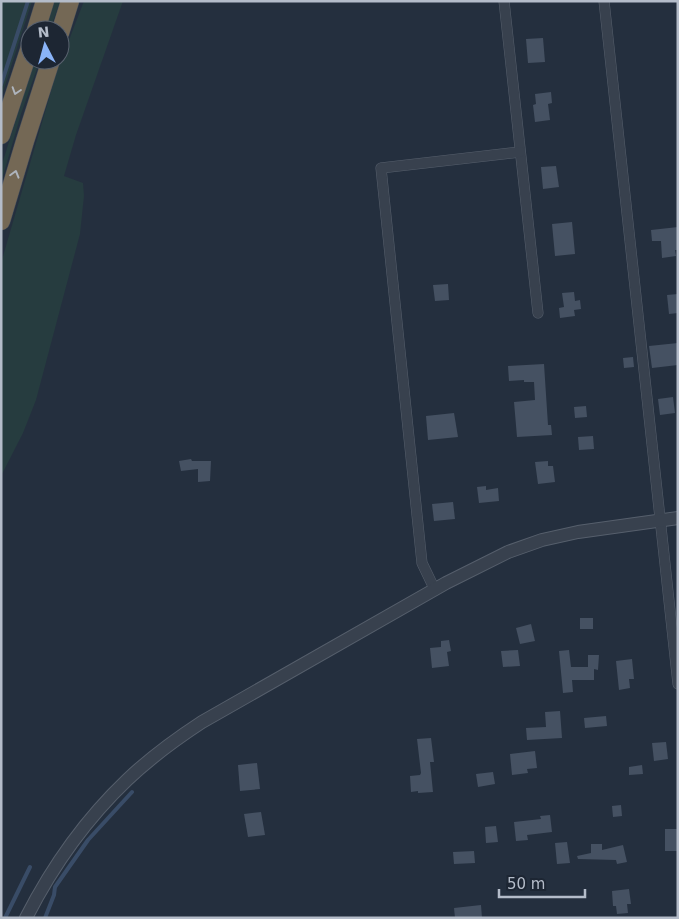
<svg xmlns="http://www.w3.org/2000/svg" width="679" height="919" font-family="'DejaVu Sans',sans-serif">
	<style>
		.green { fill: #263c3f }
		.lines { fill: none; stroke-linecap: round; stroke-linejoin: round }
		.stream { stroke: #394c67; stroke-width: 4 }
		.building { fill: #455162 }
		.minor-casing { stroke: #565f6c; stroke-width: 11 }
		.tertiary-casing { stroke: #565f6c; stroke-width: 14 }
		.motorway-casing { stroke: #434c59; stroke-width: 19 }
		.minor { stroke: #38414e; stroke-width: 10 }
		.tertiary { stroke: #38414e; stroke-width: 12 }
		.motorway { stroke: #746855; stroke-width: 18 }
		.oneway { stroke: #aeb4bd }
	</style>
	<rect width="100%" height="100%" fill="#242f3e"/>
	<!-- green -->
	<g class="green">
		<polygon points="1,1 32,1 1,98"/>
		<polygon points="54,1 60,1 50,30 45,30"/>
		<polygon points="84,1 123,1 76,135 64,176 83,183 84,196 80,234 36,400 23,433 1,476 1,263 57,71"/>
		<polygon points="35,60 40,60 21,114 1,183 1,167"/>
	</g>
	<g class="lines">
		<!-- stream -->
		<g class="stream">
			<polyline points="1,85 28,1"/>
			<polyline points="5,918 30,867"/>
			<polyline points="45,918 54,895 55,887 88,840 132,792"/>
		</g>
	</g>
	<!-- building -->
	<g class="building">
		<polygon points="543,38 545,62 528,63 526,39"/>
		<polygon points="551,92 552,103 548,104 550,120 535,122 533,105 536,104 535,94"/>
		<polygon points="556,166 559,187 543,189 541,167"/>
		<polygon points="572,222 575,254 555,256 552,224"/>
		<polygon points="678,227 678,250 675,250 676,256 662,258 661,241 652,241 651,230"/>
		<polygon points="448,284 449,300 435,301 433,285"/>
		<polygon points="574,292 575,301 580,300 581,309 574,310 575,316 560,318 559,308 564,307 562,293"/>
		<polygon points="678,294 678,313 669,314 667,295"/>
		<polygon points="678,343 678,365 652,368 649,346"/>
		<polygon points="633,357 634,367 624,368 623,358"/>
		<polygon points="544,364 548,425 551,425 552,435 517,437 514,402 535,400 534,382 524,382 524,380 509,381 508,366"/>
		<polygon points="673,397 675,413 660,415 658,399"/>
		<polygon points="586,406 587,417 575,418 574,407"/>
		<polygon points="454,413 458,437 428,440 426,416"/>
		<polygon points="593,436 594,449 579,450 578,437"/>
		<polygon points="191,459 192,461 211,461 210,481 198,482 198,469 181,471 179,461"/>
		<polygon points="548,461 548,466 553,466 555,482 538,484 535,462"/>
		<polygon points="486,486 486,490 498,488 499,501 479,503 477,487"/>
		<polygon points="453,502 455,519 434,521 432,504"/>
		<rect x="580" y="618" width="13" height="11"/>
		<polygon points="531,624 535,641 520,644 516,628"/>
		<polygon points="449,640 451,651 447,652 449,666 432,668 430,648 441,647 441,641"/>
		<polygon points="518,650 520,666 503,667 501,651"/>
		<polygon points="569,650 571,667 588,667 588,655 599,655 598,670 594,669 594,680 572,680 573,692 563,693 559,651"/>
		<polygon points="632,659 634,679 629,679 630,688 619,690 616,661"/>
		<polygon points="560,711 562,738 527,740 526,728 546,727 545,712"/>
		<polygon points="606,716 607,726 585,728 584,718"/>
		<polygon points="431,738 434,762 430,762 433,792 418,793 418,791 411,792 410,776 420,775 421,773 417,739"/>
		<polygon points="666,742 668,759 654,761 652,743"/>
		<polygon points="535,751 537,768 527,769 528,773 512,775 510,754"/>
		<polygon points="257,763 260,789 240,791 238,765"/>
		<polygon points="642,765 643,774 629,775 629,767"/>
		<polygon points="493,772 495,784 478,787 476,774"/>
		<polygon points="621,805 622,816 613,817 612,806"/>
		<polygon points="261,812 265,835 248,837 244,814"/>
		<polygon points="550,815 552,832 527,835 528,840 516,841 514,822 541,819 540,816"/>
		<polygon points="496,826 498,842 486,843 485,827"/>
		<rect x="665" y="829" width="13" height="22"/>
		<polygon points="567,842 570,863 557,864 555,843"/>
		<polygon points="591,844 602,844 602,850 623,845 627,862 617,864 616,860 578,859 577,856 591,853"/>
		<polygon points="474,851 475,863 454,864 453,852"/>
		<polygon points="629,889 631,904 627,904 628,913 617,914 616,906 613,906 612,891"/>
		<polygon points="481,905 482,918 455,918 454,908"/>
	</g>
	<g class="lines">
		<!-- minor casing -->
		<g class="minor-casing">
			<g id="minor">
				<polyline points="504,1 538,313"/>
				<polyline points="604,1 678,684"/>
				<polyline points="435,590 422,563 381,168 520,152"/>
			</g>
		</g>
		<!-- tertiary casing -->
		<g class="tertiary-casing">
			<path id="tertiary" d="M26,918C52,867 85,820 127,780C150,758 176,739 202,722L446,583L508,552L542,540L578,532L678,518"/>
		</g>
		<!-- motorway casing -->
		<g class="motorway-casing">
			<g id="motorway">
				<polyline points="36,30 45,1"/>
				<polyline points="60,33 70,1"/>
				<polyline points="1,135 30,47"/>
				<polyline points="1,221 25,141 51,60"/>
			</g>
		</g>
		<!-- minor -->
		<use href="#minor" class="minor"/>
		<!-- tertiary -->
		<use href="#tertiary" class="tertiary"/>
		<!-- motorway -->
		<use href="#motorway" class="motorway"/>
	</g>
	<!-- one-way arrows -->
	<defs><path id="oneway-chevron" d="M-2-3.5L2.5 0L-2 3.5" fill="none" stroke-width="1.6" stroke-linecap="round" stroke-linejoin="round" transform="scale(1.25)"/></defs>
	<g class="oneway">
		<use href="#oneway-chevron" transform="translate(16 91) rotate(108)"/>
		<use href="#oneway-chevron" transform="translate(15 174) rotate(-74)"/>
	</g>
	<!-- border -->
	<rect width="679" height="919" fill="none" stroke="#b4bcc9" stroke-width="5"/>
	<!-- north arrow -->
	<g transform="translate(45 45) rotate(354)"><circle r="24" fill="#1d2633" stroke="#59626f"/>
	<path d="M0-4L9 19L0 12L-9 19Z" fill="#8ab4f8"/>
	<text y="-8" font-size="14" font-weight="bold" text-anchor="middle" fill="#b4bcc9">N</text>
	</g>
	<!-- scale -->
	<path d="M499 889v8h86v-8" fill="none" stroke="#b4bcc9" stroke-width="2.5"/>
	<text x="507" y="889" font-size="15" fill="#b4bcc9" stroke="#1d2633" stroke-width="4" paint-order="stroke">50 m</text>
</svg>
